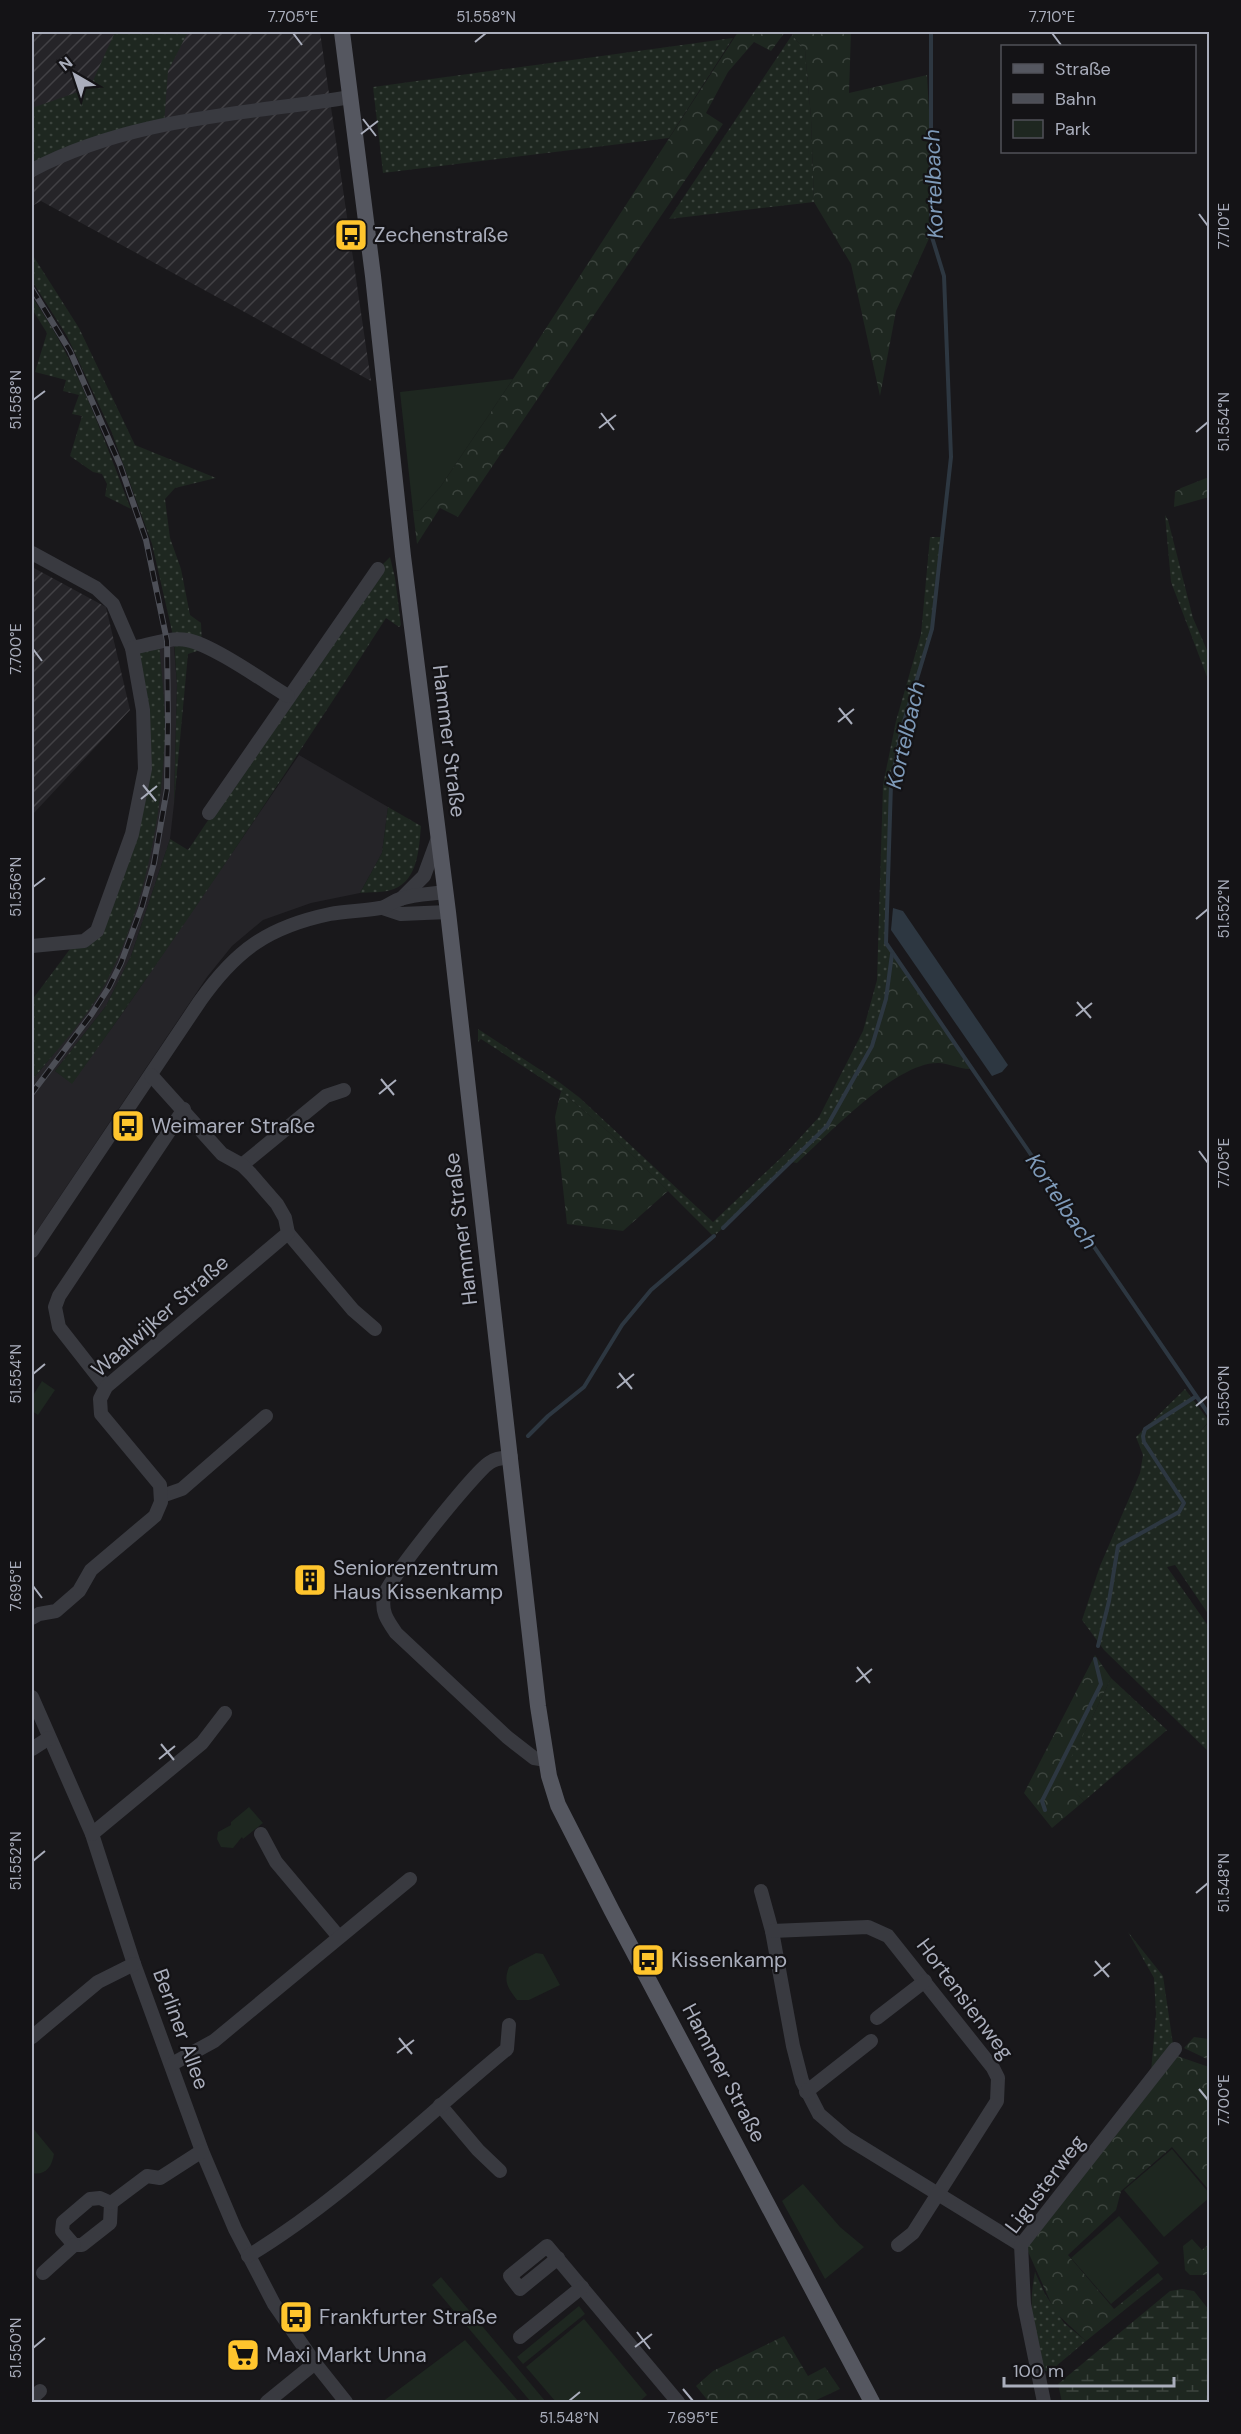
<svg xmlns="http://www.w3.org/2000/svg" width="1241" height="2434" font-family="'DM Sans',sans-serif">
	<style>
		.built { fill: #252428 }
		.industrial { fill: url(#industrial-furrows) }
		.grass { fill: url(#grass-dots) }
		.forest { fill: url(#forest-crowns) }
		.wetland { fill: url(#wetland-marsh) }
		.green { fill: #1e2720 }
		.water { fill: #2d3741 }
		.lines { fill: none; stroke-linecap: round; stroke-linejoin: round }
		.stream { stroke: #2d3741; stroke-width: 4 }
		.minor { stroke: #393a40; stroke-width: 14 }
		.major { stroke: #555760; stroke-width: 16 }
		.rail-casing { stroke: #4c4e56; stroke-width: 6 }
		.rail { stroke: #141316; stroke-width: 4; stroke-dasharray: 11; stroke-linecap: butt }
		.ticks { fill: none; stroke: #aaaebc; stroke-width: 2 }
		.labels { text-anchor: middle; stroke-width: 4.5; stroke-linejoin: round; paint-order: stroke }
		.poi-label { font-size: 21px; fill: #aaaebc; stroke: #141316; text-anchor: start }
		.street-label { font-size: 21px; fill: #aaaebc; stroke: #141316 }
		.water-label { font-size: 22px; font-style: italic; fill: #7e9ab9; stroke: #141316 }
		.neatline { fill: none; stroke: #aaaebc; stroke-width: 2 }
		.ticks-label { font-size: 15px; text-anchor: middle; fill: #aaaebc }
	</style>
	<defs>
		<pattern id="industrial-furrows" width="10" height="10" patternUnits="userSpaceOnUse" patternTransform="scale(1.5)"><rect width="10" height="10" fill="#252428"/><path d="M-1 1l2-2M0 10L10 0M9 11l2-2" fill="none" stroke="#424145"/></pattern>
		<pattern id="grass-dots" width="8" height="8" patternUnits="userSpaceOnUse" patternTransform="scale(1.5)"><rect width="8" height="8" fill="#1e2720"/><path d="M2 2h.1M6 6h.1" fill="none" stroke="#3c443e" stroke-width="1.8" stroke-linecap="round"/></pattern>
		<pattern id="forest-crowns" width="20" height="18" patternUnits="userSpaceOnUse" patternTransform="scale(1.5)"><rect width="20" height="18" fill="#1e2720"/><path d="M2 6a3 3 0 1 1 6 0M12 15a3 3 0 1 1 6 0" fill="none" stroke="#3c443e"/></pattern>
		<pattern id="wetland-marsh" width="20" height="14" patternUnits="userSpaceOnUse" patternTransform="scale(1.5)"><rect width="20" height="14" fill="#1e2720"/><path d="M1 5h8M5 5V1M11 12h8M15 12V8" fill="none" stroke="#3c443e"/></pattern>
	</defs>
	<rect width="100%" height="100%" fill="#19181b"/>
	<!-- built -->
	<polygon class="built" points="159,646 174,647 177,685 174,804 170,839 131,956 106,1006 55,1071 72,1083 126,1008 299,755 388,807 382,853 360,893 311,903 263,920 232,946 207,977 32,1238 32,1080 53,1055 151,845 159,805 164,751 164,708"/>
	<!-- industrial -->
	<g class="industrial">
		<polygon points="32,32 320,32 371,381 41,201 32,206"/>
		<polygon points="32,567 106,607 130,710 32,815"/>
	</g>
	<!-- grass -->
	<g class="grass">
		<polygon points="115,32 188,32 168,71 164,124 32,170 32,108 78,92 92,83"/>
		<polygon points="792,35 805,50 811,118 814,202 669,219"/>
		<polygon points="733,38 669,138 383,173 373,87"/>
		<polygon points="32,254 79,328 135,445 216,478 175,488 165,499 170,538 181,569 190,615 201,623 202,645 200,650 188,654 174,804 177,685 174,640 152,544 112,433 67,336 32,281"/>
		<path d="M32,297C77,360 103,437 131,509L105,496L107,484L102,474L93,472L70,456L82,416L72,414L79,395L63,391L66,380L35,372L47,333L32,309Z"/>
		<polygon points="1165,515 1168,520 1193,618 1209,655 1209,682 1171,582"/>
		<polygon points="930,537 944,537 932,629 902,728 891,784 886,943 892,952 886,999 872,1046 827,1126 723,1228 714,1236 716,1233 712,1235 612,1135 561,1091 481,1039 478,1042 478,1029 559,1082 580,1098 713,1222 785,1154 819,1117 863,1031 877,980 883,785 896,721 921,634"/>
		<path d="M390,557L395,578L401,625L399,627L386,618C285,776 181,932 72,1084L55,1071L106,1006L131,956L170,839L188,850L378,569Z"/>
		<path d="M159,642C162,679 167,716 164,752C160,828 141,919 104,986C85,1020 57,1050 32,1080V1000L70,949L97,930L145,769L132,648Z"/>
		<path d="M388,807L421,826C419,848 418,880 394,889C384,893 370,892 360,893L382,853Z"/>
		<polygon points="1185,1389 1209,1421 1197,1435 1208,1423 1209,1425 1209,1615 1175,1565 1167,1567 1209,1627 1209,1752 1104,1650 1082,1620 1100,1566 1140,1473 1143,1455 1136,1437"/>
		<polygon points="1111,1678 1167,1730 1084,1801 1060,1776 1089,1724"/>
		<polygon points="1128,1932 1163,1976 1173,2044 1151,2072 1156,2014 1154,1978"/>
		<path d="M1035,2272L1045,2294L1064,2323L1086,2341L1049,2372L1043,2370C1035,2333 1027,2310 1035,2272Z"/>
	</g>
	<!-- forest -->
	<g class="forest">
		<polygon points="738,32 785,32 771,51 754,42 728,72 706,113 723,124 458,517 440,508 417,544 413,511 420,510 441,486 513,379"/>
		<polygon points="795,32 851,32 849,93 927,75 930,129 931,234 896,311 880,396 851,264 814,202 811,118 805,50 792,35"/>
		<polygon points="1209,477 1209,497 1174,507 1175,492 1181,488"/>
		<path d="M892,952L970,1069C958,1069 949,1063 938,1063C896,1062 828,1135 797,1163L791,1162L827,1126L872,1046L886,999Z"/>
		<polygon points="561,1091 612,1135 668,1191 623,1231 567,1224 555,1117"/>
		<polygon points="1095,1655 1111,1678 1089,1724 1061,1776 1084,1801 1052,1828 1024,1793"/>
		<polygon points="1194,2037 1209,2039 1209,2060 1184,2048"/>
		<polygon points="1177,2056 1209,2067 1209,2190 1172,2147 1121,2191 1116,2210 1068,2255 1114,2309 1158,2273 1163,2279 1086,2341 1055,2312 1026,2247"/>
		<polygon points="1192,2239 1202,2250 1209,2244 1209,2272 1207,2275 1190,2275 1185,2270 1183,2246"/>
		<polygon points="784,2336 808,2376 825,2367 840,2389 812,2402 709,2402 696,2386 713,2371"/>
	</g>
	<!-- wetland -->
	<polygon class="wetland" points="1182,2289 1194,2291 1209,2310 1209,2402 1062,2402 1058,2384 1170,2291"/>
	<!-- green -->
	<g class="green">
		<polygon points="513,379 441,486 420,510 413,511 400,392"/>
		<polygon points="42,1381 55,1390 38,1415 32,1411 32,1397"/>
		<polygon points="249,1807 263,1823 243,1839 242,1837 233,1848 221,1847 217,1839 218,1832 231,1825 231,1822"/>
		<path d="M536,1953L543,1954L560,1985L529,2000H517C508,1988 503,1982 509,1967Z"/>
		<path d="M32,2127L54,2154C52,2167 45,2176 32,2173Z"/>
		<polygon points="1172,2149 1209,2193 1209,2198 1164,2237 1124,2190"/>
		<polygon points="803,2184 840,2227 864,2247 825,2279 782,2201"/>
		<polygon points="1119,2216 1159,2263 1111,2304 1071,2258"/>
		<polygon points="441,2277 546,2402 531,2402 432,2285"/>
		<polygon points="579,2306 585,2314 523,2364 517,2357"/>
		<polygon points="584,2319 647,2395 639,2402 556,2402 526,2367"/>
		<polygon points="465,2340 519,2402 382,2402"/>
	</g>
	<!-- water -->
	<polygon class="water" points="893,908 903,911 1008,1065 1002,1072 992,1076 891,930"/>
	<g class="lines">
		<!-- stream -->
		<g class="stream">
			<polyline points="931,32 931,234 944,276 951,457 932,629 902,728 891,784 886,943 1210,1416"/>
			<polyline points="723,1228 827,1126 872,1046 886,999 892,954"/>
			<polyline points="528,1436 548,1416 584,1387 622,1325 651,1290 714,1236"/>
			<polyline points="1098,1646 1109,1601 1118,1546 1179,1512 1184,1503 1144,1442 1143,1436 1145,1429 1195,1397"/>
			<polyline points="1045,1810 1042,1801 1101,1684 1095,1659"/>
		</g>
		<!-- minor -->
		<g class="minor">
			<path d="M32,170C133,117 241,115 351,97"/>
			<polyline points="32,553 96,588 113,604 132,648"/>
			<polyline points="209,813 378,569"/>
			<polyline points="401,899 424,876 438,838"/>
			<polyline points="383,908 401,914 448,912"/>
			<path d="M32,946L84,941L97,931L132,834L145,769L143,710L132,648C149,645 170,637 187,640C211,644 265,682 288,696"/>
			<polyline points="242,1165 326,1096 344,1090"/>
			<polyline points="288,1233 353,1310 375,1329"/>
			<path d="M32,1251L200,1001C236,950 268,927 330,914C346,911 363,911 380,908C387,907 393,901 400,899C414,894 431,894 446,892"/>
			<polyline points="106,1387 59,1327 55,1307 59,1296 184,1109"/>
			<path d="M511,1457C503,1458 495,1458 489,1463C475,1472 386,1582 384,1596C381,1612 387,1620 396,1633L507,1737L534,1758L546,1760"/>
			<polyline points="162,1496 182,1489 266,1416"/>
			<polyline points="32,1618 39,1614 56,1611 79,1591 91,1570 155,1516 161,1502 160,1485 101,1414 100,1399 106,1387 288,1233 285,1218 277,1204 251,1174 242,1165 222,1154 151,1075"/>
			<polyline points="32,1697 92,1834 134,1964 202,2151 235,2229 274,2304 315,2363 346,2402"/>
			<polyline points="32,1749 49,1738"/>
			<polyline points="92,1834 202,1743 225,1713"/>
			<polyline points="261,1834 276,1862 339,1937"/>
			<polyline points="761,1891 772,1931 793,2046 802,2081 819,2114 847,2138 1021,2245"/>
			<polyline points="772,1931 868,1927 888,1936 993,2068 998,2078 997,2101 913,2233 898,2245"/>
			<polyline points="877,2018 925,1981"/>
			<polyline points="32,2037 98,1982 134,1964"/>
			<polyline points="172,2064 214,2041 410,1879"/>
			<polyline points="806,2092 871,2041"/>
			<polyline points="440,2105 478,2150 500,2171"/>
			<polygon points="100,2198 111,2203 110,2223 82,2245 74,2245 62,2231 63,2222 90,2199"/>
			<polyline points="111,2203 147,2176 160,2178 202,2151"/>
			<path d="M248,2256C340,2201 423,2118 507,2049L509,2025"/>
			<polyline points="558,2258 520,2289 510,2276 547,2246 678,2402"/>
			<polyline points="43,2273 74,2245"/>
			<polyline points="520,2337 582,2287"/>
			<polyline points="32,2398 40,2391"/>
			<polyline points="267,2402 315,2363"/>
			<polyline points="1044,2402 1024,2304 1021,2245 1175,2049"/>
		</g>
		<!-- major -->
		<polyline class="major" points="342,32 373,276 403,556 448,912 538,1706 549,1776 558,1805 612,1911 872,2402"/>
		<!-- rail casing -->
		<g class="rail-casing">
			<polyline id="rail" points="32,289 70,351 120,465 146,540 167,641 168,721 167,789 154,863 142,906 121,963 109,987 91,1015 32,1093"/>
		</g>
		<!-- rail -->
		<use href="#rail" class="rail"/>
	</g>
	<!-- ticks -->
	<path class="ticks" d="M293,33L302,45M1052,33L1061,45M475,42L486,33M363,119L376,136M361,134L378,121M1199,214L1208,226M33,400L45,391M601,413L614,430M599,428L616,415M1196,432L1208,422M33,649L42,661M839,708L852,724M838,722L854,709M143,785L156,801M141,799L157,786M33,887L45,878M1196,919L1208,909M1077,1002L1091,1018M1076,1016L1092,1003M381,1079L394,1095M379,1094L396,1080M1199,1151L1208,1163M619,1373L632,1389M33,1374L45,1364M617,1388L634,1374M1196,1406L1208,1396M33,1586L42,1598M857,1667L870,1683M856,1682L872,1669M161,1744L174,1760M159,1759L175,1746M33,1861L45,1851M1196,1893L1208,1883M1095,1961L1109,1977M1094,1976L1110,1963M399,2038L412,2054M397,2053L414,2040M1199,2089L1208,2100M637,2332L650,2349M635,2347L652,2334M33,2348L45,2338M683,2389L693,2401M569,2401L580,2392"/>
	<!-- icons -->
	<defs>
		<g id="bus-square" transform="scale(1.725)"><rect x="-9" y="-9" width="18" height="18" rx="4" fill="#ffc52d" stroke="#141316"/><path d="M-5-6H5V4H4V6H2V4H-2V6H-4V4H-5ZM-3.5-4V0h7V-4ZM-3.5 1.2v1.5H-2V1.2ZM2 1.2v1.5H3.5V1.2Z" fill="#111"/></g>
		<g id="building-square" transform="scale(1.725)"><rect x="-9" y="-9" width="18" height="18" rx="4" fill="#ffc52d" stroke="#141316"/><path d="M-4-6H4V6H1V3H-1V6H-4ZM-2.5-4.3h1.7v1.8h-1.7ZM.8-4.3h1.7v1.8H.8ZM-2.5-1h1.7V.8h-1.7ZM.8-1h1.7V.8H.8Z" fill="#111"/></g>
		<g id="supermarket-square" transform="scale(1.725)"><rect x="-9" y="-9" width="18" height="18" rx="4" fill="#ffc52d" stroke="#141316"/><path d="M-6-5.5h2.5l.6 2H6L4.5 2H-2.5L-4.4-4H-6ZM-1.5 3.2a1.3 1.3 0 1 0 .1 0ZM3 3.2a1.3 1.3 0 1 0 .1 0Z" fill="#111"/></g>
	</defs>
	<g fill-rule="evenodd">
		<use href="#bus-square" x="351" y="235"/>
		<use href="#bus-square" x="128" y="1126"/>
		<use href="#building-square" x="310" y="1580"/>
		<use href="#bus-square" x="648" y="1960"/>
		<use href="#bus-square" x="296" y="2317"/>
		<use href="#supermarket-square" x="243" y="2355"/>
	</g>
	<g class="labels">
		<!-- poi labels -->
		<g class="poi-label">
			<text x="374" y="242">Zechenstraße</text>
			<text x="151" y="1133">Weimarer Straße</text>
			<text x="333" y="1575">Seniorenzentrum<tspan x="333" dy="24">Haus Kissenkamp</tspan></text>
			<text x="671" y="1967">Kissenkamp</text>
			<text x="319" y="2324">Frankfurter Straße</text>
			<text x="266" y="2362">Maxi Markt Unna</text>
		</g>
		<!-- street labels -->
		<g class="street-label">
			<text transform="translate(449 741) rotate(83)" y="7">Hammer Straße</text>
			<text transform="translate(461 1229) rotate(-97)" y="7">Hammer Straße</text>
			<text transform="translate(160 1316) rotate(-41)" y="7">Waalwijker Straße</text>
			<text transform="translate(965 1999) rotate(53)" y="7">Hortensienweg</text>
			<text transform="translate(181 2029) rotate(70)" y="7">Berliner Allee</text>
			<text transform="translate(724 2073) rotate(62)" y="7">Hammer Straße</text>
			<text transform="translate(1045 2184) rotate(-53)" y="7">Ligusterweg</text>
		</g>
		<!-- water labels -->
		<g class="water-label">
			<text transform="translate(933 184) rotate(-92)" y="8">Kortelbach</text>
			<text transform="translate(905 735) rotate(-77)" y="8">Kortelbach</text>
			<text transform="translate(1062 1201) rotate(56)" y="8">Kortelbach</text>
		</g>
	</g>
	<!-- border -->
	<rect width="1241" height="2434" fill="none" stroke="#141316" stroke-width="66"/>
	<!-- legend -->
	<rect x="1001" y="45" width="195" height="108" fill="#141316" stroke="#505158" stroke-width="1.5"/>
	<rect x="1013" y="64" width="30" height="9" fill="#555760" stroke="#505158" stroke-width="1.5"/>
	<text x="1055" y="75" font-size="18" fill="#aaaebc">Straße</text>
	<rect x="1013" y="94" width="30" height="9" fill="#4c4e56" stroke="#505158" stroke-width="1.5"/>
	<text x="1055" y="105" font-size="18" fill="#aaaebc">Bahn</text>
	<rect x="1013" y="120" width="30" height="18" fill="#1e2720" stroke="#505158" stroke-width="1.5"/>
	<text x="1055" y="135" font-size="18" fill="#aaaebc">Park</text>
	<!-- north arrow -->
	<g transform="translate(75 75) rotate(321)" stroke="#141316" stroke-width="4.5" paint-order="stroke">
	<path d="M0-4.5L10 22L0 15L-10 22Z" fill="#aaaebc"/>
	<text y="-9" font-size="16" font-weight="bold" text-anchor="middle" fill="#aaaebc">N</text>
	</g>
	<!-- scale -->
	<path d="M1004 2377v9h170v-9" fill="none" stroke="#aaaebc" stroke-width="3"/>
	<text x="1013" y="2377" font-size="18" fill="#aaaebc" stroke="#141316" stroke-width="4.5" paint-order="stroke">100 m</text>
	<rect x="33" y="33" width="1175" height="2368" class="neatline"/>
	<g class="ticks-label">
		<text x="293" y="22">7.705°E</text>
		<text x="486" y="22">51.558°N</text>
		<text x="1052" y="22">7.710°E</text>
		<text transform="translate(1224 226) rotate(-90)" y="5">7.710°E</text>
		<text transform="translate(16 400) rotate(-90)" y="5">51.558°N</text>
		<text transform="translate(1224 422) rotate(-90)" y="5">51.554°N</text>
		<text transform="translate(16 649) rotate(-90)" y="5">7.700°E</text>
		<text transform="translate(16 887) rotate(-90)" y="5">51.556°N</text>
		<text transform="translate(1224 909) rotate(-90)" y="5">51.552°N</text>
		<text transform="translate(1224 1163) rotate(-90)" y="5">7.705°E</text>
		<text transform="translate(16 1374) rotate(-90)" y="5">51.554°N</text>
		<text transform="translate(1224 1396) rotate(-90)" y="5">51.550°N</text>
		<text transform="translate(16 1586) rotate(-90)" y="5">7.695°E</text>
		<text transform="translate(16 1861) rotate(-90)" y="5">51.552°N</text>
		<text transform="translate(1224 1883) rotate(-90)" y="5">51.548°N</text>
		<text transform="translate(1224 2100) rotate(-90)" y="5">7.700°E</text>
		<text transform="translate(16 2348) rotate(-90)" y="5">51.550°N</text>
		<text x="569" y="2423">51.548°N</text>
		<text x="693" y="2423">7.695°E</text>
	</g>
</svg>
